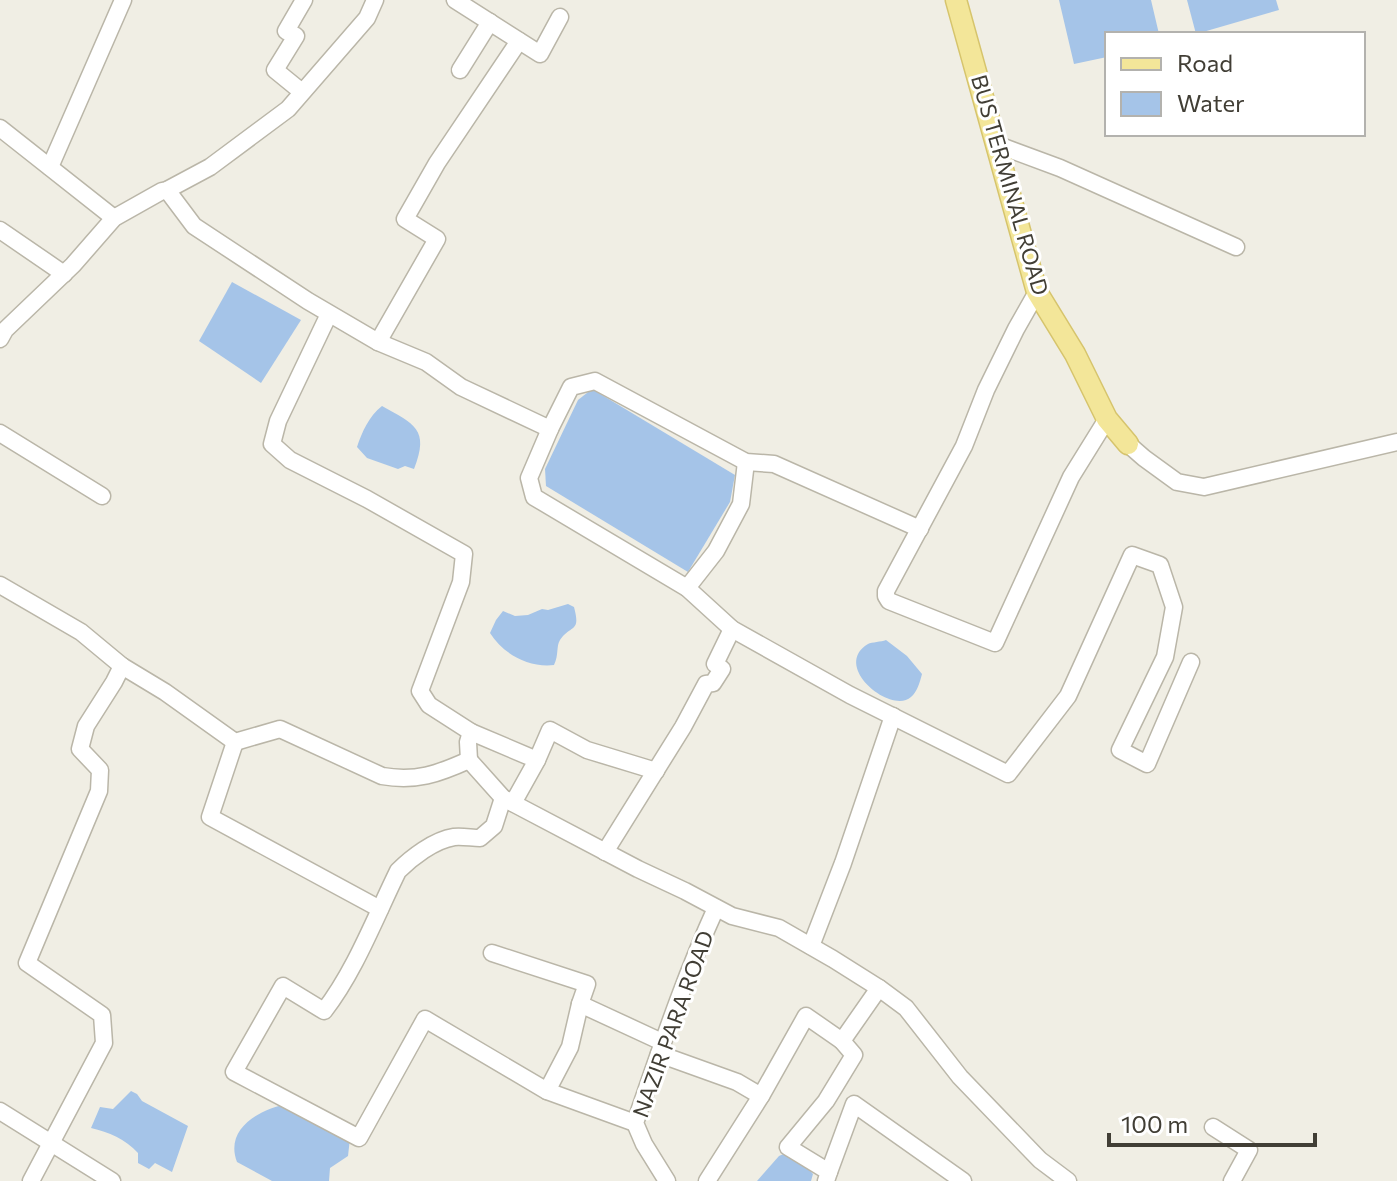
<svg xmlns="http://www.w3.org/2000/svg" width="1397" height="1181" font-family="Commissioner,sans-serif">
	<style>
		.water { fill: #a5c4e8 }
		.lines { fill: none; stroke-linecap: round; stroke-linejoin: round }
		.minor-casing { stroke: #bab6a8; stroke-width: 19 }
		.major-casing { stroke: #d6c46c; stroke-width: 23 }
		.minor { stroke: #fff; stroke-width: 16 }
		.major { stroke: #f3e699; stroke-width: 20 }
		.labels { text-anchor: middle; stroke-width: 6; stroke-linejoin: round; paint-order: stroke }
		.street-label { font-size: 22px; fill: #413e35; stroke: #fff }
	</style>
	<rect width="100%" height="100%" fill="#f0eee4"/>
	<!-- water -->
	<g class="water">
		<polygon points="1059,0 1151,0 1159,34 1107,34 1107,57 1074,64"/>
		<polygon points="1187,0 1276,0 1279,10 1196,34"/>
		<polygon points="232,282 301,320 261,383 199,341"/>
		<polygon points="592,389 735,475 730,502 688,572 546,486 545,469 578,400"/>
		<path d="M382,406C414,424 430,429 414,469L405,466L398,469L367,458L357,447C362,432 369,416 382,406Z"/>
		<path d="M568,604L574,607C581,633 571,624 560,640C556,646 559,655 554,665C529,668 503,654 490,633L496,620L503,611L515,616L528,615L542,609L548,610Z"/>
		<path d="M886,640L907,656L922,674C920,682 917,692 911,697C891,715 831,666 868,644C872,642 881,642 886,640Z"/>
		<path d="M131,1091L137,1094L142,1101L188,1126L172,1172L155,1163L149,1169L138,1163V1153C125,1139 109,1132 91,1128L100,1107L113,1109Z"/>
		<path d="M287,1104L350,1138L348,1156L330,1168L329,1181H272L237,1162C224,1128 261,1109 287,1104Z"/>
		<polygon points="788,1152 802,1161 813,1174 811,1181 757,1181 779,1156"/>
	</g>
	<g class="lines">
		<!-- minor casing -->
		<g class="minor-casing">
			<g id="minor">
				<polyline points="455,0 540,54 560,17"/>
				<polyline points="460,70 490,22"/>
				<polyline points="302,92 275,70 296,36 286,31 304,0"/>
				<polyline points="0,128 114,218"/>
				<polyline points="998,145 1060,168 1236,247"/>
				<polyline points="50,167 123,0"/>
				<polyline points="167,190 194,226 308,301 378,342 426,362 461,387 550,429"/>
				<polyline points="0,230 64,274"/>
				<polyline points="1037,292 1016,329 986,390 964,446 886,591 886,596 889,601 995,643 1071,477 1107,419"/>
				<polyline points="329,314 278,421 272,444 290,460 367,499 464,554 461,582 420,691 429,705 471,732 468,742 469,760"/>
				<polyline points="0,339 5,330 73,265 114,218 162,191 167,190 210,167 288,109 367,18 375,0"/>
				<polyline points="378,342 437,239 405,219 437,163 519,41"/>
				<polyline points="0,433 102,496"/>
				<polyline points="1128,444 1144,458 1177,482 1204,487 1397,442"/>
				<polyline points="920,529 774,464 746,462 595,381 571,387 550,429 529,478 534,497 687,588 732,629 850,695 1008,774 1068,696 1132,555 1160,565 1174,607 1165,657 1120,750 1147,764 1191,662"/>
				<polyline points="0,585 81,632 122,666 114,682 86,726 80,749 100,770 99,791 27,963 102,1015 104,1043 31,1181"/>
				<polyline points="687,588 716,551 741,504 746,462"/>
				<path d="M122,666L165,692L235,742L280,729L382,776C416,782 438,774 469,760L503,798L638,869L685,891L732,916L779,928L833,959L879,988L906,1008L960,1077L1040,1160L1068,1181"/>
				<polyline points="471,732 537,760 513,803"/>
				<polyline points="235,742 210,817 380,909"/>
				<polyline points="537,760 550,730 587,750 656,771"/>
				<path d="M503,798L494,826L480,838C472,838 462,836 454,837C434,840 411,858 398,871C375,918 355,971 324,1011L283,986L234,1072L359,1138L425,1019L547,1091L635,1123"/>
				<polyline points="605,852 683,727 706,684 713,683 722,669 715,664 732,629"/>
				<polyline points="811,946 843,863 893,716"/>
				<polyline points="492,953 587,984 580,1004 662,1042"/>
				<polyline points="659,1054 737,1082 761,1096 806,1016 842,1041"/>
				<polyline points="547,1091 570,1047 580,1004"/>
				<polyline points="0,1111 112,1181"/>
				<polyline points="1213,1127 1249,1150 1232,1181"/>
				<polyline points="829,1172 854,1104 963,1181"/>
				<path d="M667,1181L644,1144L635,1123C660,1051 684,978 716,908"/>
				<polyline points="707,1181 761,1096"/>
				<polyline points="826,1181 829,1172 788,1147 826,1101 854,1055 842,1041 879,988"/>
			</g>
		</g>
		<!-- major casing -->
		<g class="major-casing">
			<polyline id="major" points="956,0 1037,292 1075,354 1107,419 1128,444"/>
		</g>
		<!-- minor -->
		<use href="#minor" class="minor"/>
		<!-- major -->
		<use href="#major" class="major"/>
	</g>
	<g class="labels">
		<!-- street labels -->
		<g class="street-label">
			<text transform="translate(1010 185) rotate(74)" y="8">BUS TERMINAL ROAD</text>
			<text transform="translate(673 1024) rotate(-70)" y="8">NAZIR PARA ROAD</text>
		</g>
	</g>
	<!-- legend -->
	<rect x="1105" y="32" width="260" height="104" fill="#ffffff" stroke="#b3b2ae" stroke-width="2"/>
	<rect x="1121" y="58" width="40" height="12" fill="#f3e699" stroke="#b3b2ae" stroke-width="2"/>
	<text x="1177" y="72" font-size="24" fill="#413e35">Road</text>
	<rect x="1121" y="92" width="40" height="24" fill="#a5c4e8" stroke="#b3b2ae" stroke-width="2"/>
	<text x="1177" y="112" font-size="24" fill="#413e35">Water</text>
	<!-- scale -->
	<path d="M1109 1133v12h206v-12" fill="none" stroke="#413e35" stroke-width="4"/>
	<text x="1121" y="1133" font-size="24" fill="#413e35" stroke="#ffffff" stroke-width="6" paint-order="stroke">100 m</text>
</svg>
